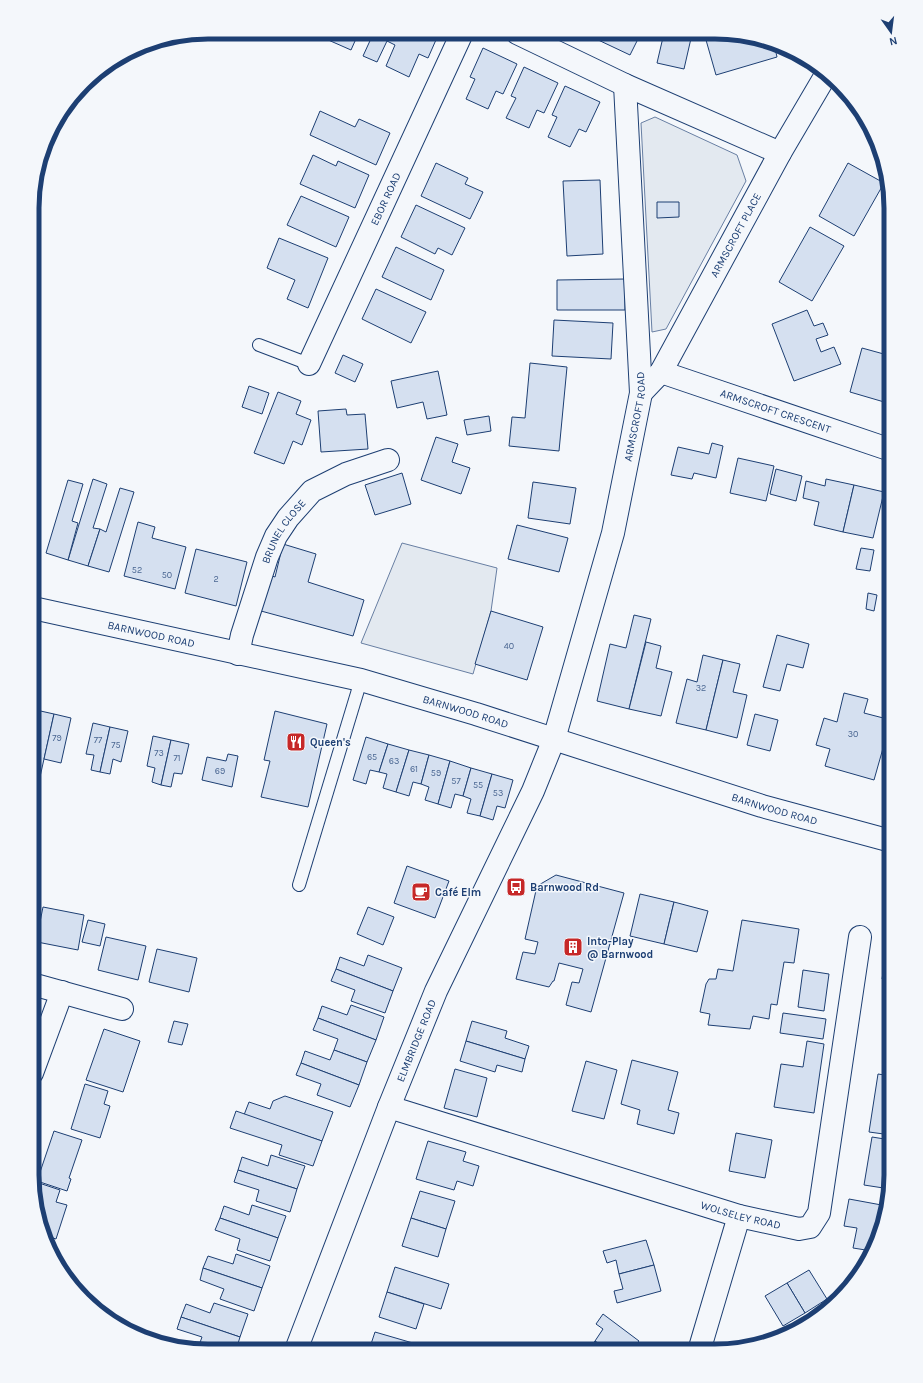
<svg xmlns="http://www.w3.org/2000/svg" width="923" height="1383" font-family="Karla,sans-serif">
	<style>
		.green { fill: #e3e9f0; stroke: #687fa3 }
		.building { fill: #d5e0f0; stroke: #1d3f73 }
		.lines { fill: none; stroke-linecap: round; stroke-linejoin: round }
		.lane-casing { stroke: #1d3f73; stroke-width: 14 }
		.street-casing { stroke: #1d3f73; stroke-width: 24 }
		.secondary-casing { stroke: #1d3f73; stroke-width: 24 }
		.primary-casing { stroke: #1d3f73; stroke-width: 24 }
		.lane { stroke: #f4f7fb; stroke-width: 12 }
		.street { stroke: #f4f7fb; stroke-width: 22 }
		.secondary { stroke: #f4f7fb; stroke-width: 22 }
		.primary { stroke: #f4f7fb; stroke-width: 22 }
		.labels { text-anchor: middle; stroke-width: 3; stroke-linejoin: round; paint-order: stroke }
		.number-label { font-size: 9px; fill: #4b6792 }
		.street-label { font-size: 11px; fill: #1d3f73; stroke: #f4f7fb }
		.poi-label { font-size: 11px; font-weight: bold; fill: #1d3f73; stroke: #f4f7fb; text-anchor: start }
		.rim { fill: none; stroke: #1d3f73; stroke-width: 5 }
	</style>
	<rect width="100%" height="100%" fill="#f4f7fb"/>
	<!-- green -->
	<g class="green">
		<polygon points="655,117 737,155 746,181 666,329 652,332 641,123"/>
		<polygon points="402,543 497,568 491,611 473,674 361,643"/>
	</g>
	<!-- building -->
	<g class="building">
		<polygon points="329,32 359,32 351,50 326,39"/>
		<polygon points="374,32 439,33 428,58 419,54 409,77 386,66 395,45 387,41 377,62 363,56"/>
		<polygon points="596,33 641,33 630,55 594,38"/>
		<polygon points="664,33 692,34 684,69 657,63"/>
		<polygon points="704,33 718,33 719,37 730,34 738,34 775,43 774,44 777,57 716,75"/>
		<polygon points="483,48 517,64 503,94 496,91 488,109 466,99 475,79 470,77"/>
		<polygon points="524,67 558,83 544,113 537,110 529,128 506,118 516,98 511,96"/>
		<polygon points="565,86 600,102 586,132 579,129 570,147 548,137 557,117 552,115"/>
		<polygon points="320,111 355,127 359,119 390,133 376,165 310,135"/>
		<polygon points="313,155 336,166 338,161 369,175 355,208 300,184"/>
		<polygon points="436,163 468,178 465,184 483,192 470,219 421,196"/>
		<polygon points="848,163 884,183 854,236 819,216"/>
		<polygon points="600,180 603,254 567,256 563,181"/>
		<polygon points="301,196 349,217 336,247 287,225"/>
		<polygon points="657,202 679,202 679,217 657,218"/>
		<polygon points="416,205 465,228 452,255 438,248 435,254 401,237"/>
		<polygon points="810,227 844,246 812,301 779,282"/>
		<polygon points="279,238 328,258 308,308 287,299 295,280 267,268"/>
		<polygon points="396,247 444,270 431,300 382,277"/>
		<polygon points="625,279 625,310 557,310 557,280"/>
		<polygon points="376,289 426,312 411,343 362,319"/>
		<polygon points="807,310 814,326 823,323 828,335 816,339 821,352 834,347 841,364 794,381 772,324"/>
		<polygon points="554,320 613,323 611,359 552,356"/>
		<polygon points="862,348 891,356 891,404 850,392"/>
		<polygon points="343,355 363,364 355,382 335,373"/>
		<polygon points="530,363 567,367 559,451 509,446 512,417 525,418"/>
		<polygon points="438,371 447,415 427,419 423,402 397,408 391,381"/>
		<polygon points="249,386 269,393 262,414 242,407"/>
		<polygon points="278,392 301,401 296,414 311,420 302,445 293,441 284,464 254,453"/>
		<polygon points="346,409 347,415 365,414 368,449 321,452 318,411"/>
		<polygon points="489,416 491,431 467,435 464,420"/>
		<polygon points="436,437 458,444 452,462 470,468 461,494 421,480"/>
		<polygon points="712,443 723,446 716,478 694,473 692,479 671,475 678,447 709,454"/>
		<polygon points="738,458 774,466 766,501 730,493"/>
		<polygon points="776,469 802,476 796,501 770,494"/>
		<polygon points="402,473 411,504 375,515 365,485"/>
		<polygon points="93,479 107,484 93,528 100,529 88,566 68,560"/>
		<polygon points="826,479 854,485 843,532 814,525 819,502 803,498 806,481 825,486"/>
		<polygon points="68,480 83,484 72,521 78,523 68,560 46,553"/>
		<polygon points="533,482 576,488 570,524 528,518"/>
		<polygon points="854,485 884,492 873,538 843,532"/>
		<polygon points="120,488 134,492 109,572 88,566 100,529 106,532"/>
		<polygon points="891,514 891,534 888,534"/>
		<polygon points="138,522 155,527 152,538 186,547 175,589 124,576"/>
		<polygon points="517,525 568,538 559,572 508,559"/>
		<polygon points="283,544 316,554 308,582 364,600 353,636 261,611 269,575 275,577"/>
		<polygon points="861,548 874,550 870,571 856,569"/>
		<polygon points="196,549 247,562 236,606 185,593"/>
		<polygon points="868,593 877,595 874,611 866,609"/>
		<polygon points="491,611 543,627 527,680 475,664"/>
		<polygon points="634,615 651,619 629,709 597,701 610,644 626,648"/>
		<polygon points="777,635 809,644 803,668 787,664 780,691 763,687"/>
		<polygon points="646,642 661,646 656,668 672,672 661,716 629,709"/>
		<polygon points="703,655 723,660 706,730 676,723 687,679 697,682"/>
		<polygon points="723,660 740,664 733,692 747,695 737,738 706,730"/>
		<polygon points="844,693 868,699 864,713 891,720 874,780 825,766 830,749 816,745 824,718 837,722"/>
		<polygon points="36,710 54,714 40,777 33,776 33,724"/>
		<polygon points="275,711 327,724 308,807 261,797 270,761 264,760"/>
		<polygon points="54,714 71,718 61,763 44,759"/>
		<polygon points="755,714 778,720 770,751 747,745"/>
		<polygon points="93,723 110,727 100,772 91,770 94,755 86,754"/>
		<polygon points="110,727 128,731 121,762 113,759 110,774 100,772"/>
		<polygon points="153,736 171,740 161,785 152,782 155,768 147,766"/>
		<polygon points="366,737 388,744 379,772 370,770 366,784 353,780"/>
		<polygon points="171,740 189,744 182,774 174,773 171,787 161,785"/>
		<polygon points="388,744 409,750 396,792 383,788 387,774 379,772"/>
		<polygon points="409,750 429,755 421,784 413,782 409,796 396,792"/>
		<polygon points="228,754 238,756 232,787 202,780 207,757 226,761"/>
		<polygon points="429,755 450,761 438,804 425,800 429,787 421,784"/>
		<polygon points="450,761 471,768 463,796 455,794 451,808 438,804"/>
		<polygon points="471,768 492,774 480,816 467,813 471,799 463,796"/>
		<polygon points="492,774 513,780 505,808 497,806 493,820 480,816"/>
		<polygon points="407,866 449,881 435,918 394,903"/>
		<polygon points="556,875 624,893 591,1012 566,1005 572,982 579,983 583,969 559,963 554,981 553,981 549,987 516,979 523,952 535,954 538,942 525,939 537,886"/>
		<polygon points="640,894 674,902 664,944 630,936"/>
		<polygon points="674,902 708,911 697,952 664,944"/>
		<polygon points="43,907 84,915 78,950 32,941 33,926 39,927"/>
		<polygon points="368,907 394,917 383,945 357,934"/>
		<polygon points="88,920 105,924 100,946 82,942"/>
		<polygon points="742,920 799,929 794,963 784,962 777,1005 771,1004 769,1019 753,1016 750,1029 708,1025 710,1014 700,1012 706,984 709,979 716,979 718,969 733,971"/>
		<polygon points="889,935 891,935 891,981 882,979"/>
		<polygon points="106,937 146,946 138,980 98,970"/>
		<polygon points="157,949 197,958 189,992 149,982"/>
		<polygon points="368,955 402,968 393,991 336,969 340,957 364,966"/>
		<polygon points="336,969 393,991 385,1013 351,1001 355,990 331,981"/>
		<polygon points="803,970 829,974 824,1011 798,1007"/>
		<polygon points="351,1005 384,1017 376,1040 318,1018 322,1006 347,1015"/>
		<polygon points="783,1013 826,1019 823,1039 780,1033"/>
		<polygon points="318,1018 376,1040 367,1062 334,1050 338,1039 313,1030"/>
		<polygon points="174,1021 188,1024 182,1045 168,1042"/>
		<polygon points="472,1021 507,1031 505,1038 529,1046 525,1059 466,1041"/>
		<polygon points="104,1029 140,1041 123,1092 86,1080"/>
		<polygon points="466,1041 525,1059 522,1072 497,1065 495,1072 460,1061"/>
		<polygon points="807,1041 824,1044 814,1113 774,1107 781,1064 803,1067"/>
		<polygon points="334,1050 367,1062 359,1085 301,1063 305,1051 330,1060"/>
		<polygon points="632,1060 678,1072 668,1110 679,1113 674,1134 637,1124 640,1110 621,1104"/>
		<polygon points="586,1061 617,1070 604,1119 572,1111"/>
		<polygon points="301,1063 359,1085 350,1107 317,1095 321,1084 296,1075"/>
		<polygon points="455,1069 487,1078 477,1117 444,1108"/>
		<polygon points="878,1074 891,1076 891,1135 869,1132"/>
		<polygon points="85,1084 108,1091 104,1104 110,1106 100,1138 71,1129"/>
		<polygon points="285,1096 333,1112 322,1141 244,1115 249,1102 270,1109 273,1101"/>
		<polygon points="236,1111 322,1141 313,1166 279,1155 282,1145 230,1128"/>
		<polygon points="54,1131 82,1140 69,1178 71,1179 67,1191 37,1181"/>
		<polygon points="736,1133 772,1140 765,1178 729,1171"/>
		<polygon points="872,1137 891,1140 890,1189 864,1185"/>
		<polygon points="428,1141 466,1152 463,1161 479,1166 473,1186 457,1181 454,1190 416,1179"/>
		<polygon points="271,1155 305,1166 297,1189 238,1170 242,1157 268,1166"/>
		<polygon points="238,1170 297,1189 290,1212 256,1201 259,1190 234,1182"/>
		<polygon points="39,1183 60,1190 56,1202 67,1205 56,1239 44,1235 36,1194"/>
		<polygon points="420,1191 455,1201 446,1229 411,1218"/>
		<polygon points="849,1199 887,1206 882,1232 872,1251 853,1248 857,1228 844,1226"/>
		<polygon points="252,1205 286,1216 278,1238 220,1218 224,1206 249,1215"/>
		<polygon points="220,1218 278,1238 270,1261 237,1250 240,1239 215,1230"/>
		<polygon points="411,1218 446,1229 438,1257 402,1246"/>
		<polygon points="646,1240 654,1265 619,1274 616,1260 607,1263 603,1251"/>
		<polygon points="236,1254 270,1266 262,1288 203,1268 208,1256 233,1264"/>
		<polygon points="654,1265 661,1291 617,1303 614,1291 623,1289 619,1274"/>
		<polygon points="395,1267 449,1284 441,1309 387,1292"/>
		<polygon points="203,1268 262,1288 254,1311 220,1299 224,1289 200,1280"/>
		<polygon points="809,1270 827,1299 805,1313 787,1283"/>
		<polygon points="787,1283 805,1313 783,1326 765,1296"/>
		<polygon points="387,1292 424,1304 416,1329 379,1317"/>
		<polygon points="214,1303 248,1314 240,1337 181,1317 186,1304 210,1313"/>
		<polygon points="603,1314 639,1341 631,1351 608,1351 595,1341 603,1329 596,1324"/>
		<polygon points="181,1317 240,1337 236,1350 203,1350 198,1348 202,1337 177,1329"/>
		<polygon points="375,1332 430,1348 429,1350 369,1350"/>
		<polygon points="595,1341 608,1351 587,1351"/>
	</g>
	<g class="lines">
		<!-- lane casing -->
		<g class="lane-casing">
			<g id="lane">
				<polyline points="259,345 309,364"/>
				<polyline points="299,885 361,680"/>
			</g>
		</g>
		<!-- street casing -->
		<g class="street-casing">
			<g id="street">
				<polyline points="517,33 625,85 780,153"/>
				<path id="s1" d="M309,364L462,33"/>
				<path id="s2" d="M661,372L891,450"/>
				<path id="s3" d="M641,393L661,372L780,153L827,73"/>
				<path id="s4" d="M238,654L242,635L267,557L276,536L288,518L312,491L346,474L388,460"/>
				<path id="s5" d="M554,739L613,533L641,393L625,85"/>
				<polyline points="32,984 122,1009"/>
				<polyline points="32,1073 62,992"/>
				<path id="s6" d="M389,1107L739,1216L799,1229L810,1227L819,1213L860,937"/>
				<polyline points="699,1351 739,1216"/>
			</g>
		</g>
		<!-- secondary casing -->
		<g class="secondary-casing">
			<g id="secondary">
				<path id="s7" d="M296,1350L389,1107L436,991L533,791L554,739"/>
			</g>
		</g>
		<!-- primary casing -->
		<g class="primary-casing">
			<g id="primary">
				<path id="s8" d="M33,608L361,680L476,714L762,806L891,841"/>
			</g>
		</g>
		<!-- lane -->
		<use href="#lane" class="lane"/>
		<!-- street -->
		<use href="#street" class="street"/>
		<!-- secondary -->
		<use href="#secondary" class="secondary"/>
		<!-- primary -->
		<use href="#primary" class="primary"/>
	</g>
	<!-- icons -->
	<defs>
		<g id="restaurant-square" transform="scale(1)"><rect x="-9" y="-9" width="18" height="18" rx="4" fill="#c62828" stroke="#f4f7fb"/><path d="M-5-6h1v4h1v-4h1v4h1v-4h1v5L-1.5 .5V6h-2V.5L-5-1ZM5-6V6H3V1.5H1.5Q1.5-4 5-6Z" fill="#fff"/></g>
		<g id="bus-square" transform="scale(1)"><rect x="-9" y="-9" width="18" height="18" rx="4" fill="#c62828" stroke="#f4f7fb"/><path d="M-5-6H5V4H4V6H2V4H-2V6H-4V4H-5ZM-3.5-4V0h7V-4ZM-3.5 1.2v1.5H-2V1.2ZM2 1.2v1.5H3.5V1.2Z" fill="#fff"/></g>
		<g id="cafe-square" transform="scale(1)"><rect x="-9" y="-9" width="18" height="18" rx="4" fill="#c62828" stroke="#f4f7fb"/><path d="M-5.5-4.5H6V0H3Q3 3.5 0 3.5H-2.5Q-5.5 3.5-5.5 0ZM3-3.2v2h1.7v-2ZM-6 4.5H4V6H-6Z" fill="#fff"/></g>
		<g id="building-square" transform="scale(1)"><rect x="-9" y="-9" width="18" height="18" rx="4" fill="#c62828" stroke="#f4f7fb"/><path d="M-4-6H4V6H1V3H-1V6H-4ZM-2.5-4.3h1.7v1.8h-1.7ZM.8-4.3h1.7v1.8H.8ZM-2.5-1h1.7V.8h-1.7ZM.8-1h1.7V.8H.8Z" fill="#fff"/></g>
	</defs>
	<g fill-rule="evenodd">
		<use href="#restaurant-square" x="296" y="742"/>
		<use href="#bus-square" x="516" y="887"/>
		<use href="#cafe-square" x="421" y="892"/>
		<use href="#building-square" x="573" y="947"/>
	</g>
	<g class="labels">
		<!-- number labels -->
		<g class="number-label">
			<text x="137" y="573">52</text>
			<text x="167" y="578">50</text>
			<text x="216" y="582">2</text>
			<text x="509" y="649">40</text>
			<text x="701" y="691">32</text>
			<text x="853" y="737">30</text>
			<text x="57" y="741">79</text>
			<text x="98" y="743">77</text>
			<text x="116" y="748">75</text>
			<text x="159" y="756">73</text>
			<text x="372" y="760">65</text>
			<text x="177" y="761">71</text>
			<text x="394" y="764">63</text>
			<text x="414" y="772">61</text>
			<text x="220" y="774">69</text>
			<text x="436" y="776">59</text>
			<text x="456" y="784">57</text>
			<text x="478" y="788">55</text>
			<text x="498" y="796">53</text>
		</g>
		<!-- street labels -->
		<g class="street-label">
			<text dy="4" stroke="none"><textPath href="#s1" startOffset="182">EBOR ROAD</textPath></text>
			<text dy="4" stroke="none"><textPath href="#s3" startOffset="185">ARMSCROFT PLACE</textPath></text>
			<text dy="4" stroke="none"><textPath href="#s2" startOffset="121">ARMSCROFT CRESCENT</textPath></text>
			<text dy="4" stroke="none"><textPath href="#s5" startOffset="333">ARMSCROFT ROAD</textPath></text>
			<text dy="4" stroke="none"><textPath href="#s4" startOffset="132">BRUNEL CLOSE</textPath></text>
			<text dy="4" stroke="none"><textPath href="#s8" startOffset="121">BARNWOOD ROAD</textPath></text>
			<text dy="4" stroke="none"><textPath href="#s8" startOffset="445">BARNWOOD ROAD</textPath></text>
			<text dy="4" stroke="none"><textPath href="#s8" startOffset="769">BARNWOOD ROAD</textPath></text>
			<text dy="4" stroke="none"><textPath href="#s7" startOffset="332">ELMBRIDGE ROAD</textPath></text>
			<text dy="4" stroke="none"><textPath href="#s6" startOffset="368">WOLSELEY ROAD</textPath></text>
		</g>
		<!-- poi labels -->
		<g class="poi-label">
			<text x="310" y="746">Queen's</text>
			<text x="530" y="891">Barnwood Rd</text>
			<text x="435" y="896">Café Elm</text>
			<text x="587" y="945">Into-Play<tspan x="587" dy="13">@ Barnwood</tspan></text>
		</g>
	</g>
	<!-- crop -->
	<path d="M0 0H923V1383H0ZM208 39H715A169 169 0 0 1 884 208V1175A169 169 0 0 1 715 1344H208A169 169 0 0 1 39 1175V208A169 169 0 0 1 208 39Z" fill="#f4f7fb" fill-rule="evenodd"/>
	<path class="rim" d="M208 39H715A169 169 0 0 1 884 208V1175A169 169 0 0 1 715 1344H208A169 169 0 0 1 39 1175V208A169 169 0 0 1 208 39Z"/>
	<!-- north arrow -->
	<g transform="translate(891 32) rotate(166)" stroke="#f4f7fb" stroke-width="3" paint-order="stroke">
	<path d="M0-3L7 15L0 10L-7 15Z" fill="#1d3f73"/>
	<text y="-6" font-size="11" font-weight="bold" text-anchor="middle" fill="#1d3f73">N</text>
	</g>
</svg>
